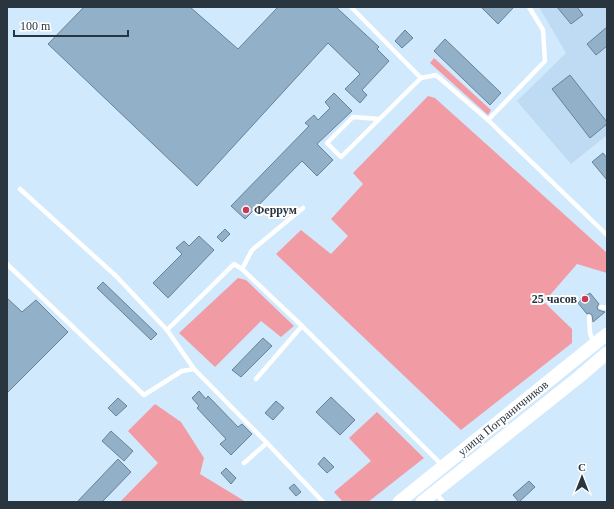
<svg xmlns="http://www.w3.org/2000/svg" width="614" height="509" font-family="Georgia,serif">
	<style>
		.built { fill: #bedbf3 }
		.green { fill: #f19ca5 }
		.building { fill: #93b0c9; stroke: #668299 }
		.lines { fill: none; stroke-linecap: round; stroke-linejoin: round }
		.lane { stroke: #fff; stroke-width: 4.5 }
		.primary { stroke: #fff; stroke-width: 13 }
		.poi-dot { fill: #c83857; stroke: #fff; stroke-width: 1.5 }
		.labels { text-anchor: middle; stroke-width: 4; stroke-linejoin: round; paint-order: stroke }
		.poi-label { font-size: 12px; font-weight: bold; fill: #29353f; stroke: #fff; text-anchor: start }
		.street-label { font-size: 12px; fill: #29353f; stroke: #fff }
	</style>
	<rect width="100%" height="100%" fill="#d0e9fd"/>
	<!-- built -->
	<polygon class="built" points="539,7 607,7 607,135 571,164 517,101 566,53"/>
	<!-- green -->
	<g class="green">
		<polygon points="434,58 491,110 488,115 430,63"/>
		<polygon points="428,96 435,98 607,253 607,273 577,264 544,302 572,329 572,343 461,430 276,254 301,230 331,254 348,236 331,219 363,184 353,173"/>
		<polygon points="238,278 246,280 294,326 281,337 261,321 215,367 179,333"/>
		<polygon points="155,404 181,422 204,458 200,474 246,502 120,502 158,463 128,431"/>
		<polygon points="377,412 424,458 368,502 343,502 334,492 371,461 349,438"/>
	</g>
	<!-- building -->
	<g class="building">
		<polygon points="84,7 190,7 238,49 278,7 336,7 379,47 377,49 389,61 362,90 367,95 360,103 345,89 360,74 328,43 197,186 48,44"/>
		<polygon points="481,7 514,7 498,24"/>
		<polygon points="557,7 577,7 583,15 571,24"/>
		<polygon points="607,27 607,46 596,55 587,44"/>
		<polygon points="405,30 413,38 402,48 395,41"/>
		<polygon points="445,39 501,93 490,105 434,51"/>
		<polygon points="570,75 607,122 607,124 590,138 552,89"/>
		<polygon points="334,93 352,111 317,144 333,160 317,176 302,161 245,219 231,206 309,126 305,123 314,115 318,120 330,108 325,102"/>
		<polygon points="603,153 607,158 607,180 592,162"/>
		<polygon points="225,229 230,234 222,242 217,237"/>
		<polygon points="199,236 214,250 168,298 153,283 182,254 176,248 184,241 189,246"/>
		<polygon points="103,282 157,334 151,340 97,288"/>
		<polygon points="590,293 599,304 597,307 598,310 605,312 593,322 592,315 589,313 587,314 578,303 581,300 580,299 586,294 587,295"/>
		<polygon points="7,298 22,312 36,300 68,332 7,393"/>
		<polygon points="263,338 272,346 241,377 232,370"/>
		<polygon points="199,391 206,399 208,396 238,427 242,424 252,434 231,455 220,444 226,439 197,408 199,406 192,398"/>
		<polygon points="331,397 355,420 340,435 316,412"/>
		<polygon points="118,398 127,406 116,416 108,408"/>
		<polygon points="276,401 284,408 273,420 265,413"/>
		<polygon points="111,431 133,451 124,461 102,441"/>
		<polygon points="324,457 334,467 327,473 318,464"/>
		<polygon points="118,459 131,472 102,502 77,502"/>
		<polygon points="226,468 236,478 231,484 221,473"/>
		<polygon points="529,481 535,487 519,502 513,495"/>
		<polygon points="294,484 301,492 296,496 289,488"/>
	</g>
	<g class="lines">
		<!-- lane -->
		<g class="lane">
			<polyline points="351,7 421,78 436,75 488,120 607,235"/>
			<polyline points="379,119 353,117 327,143 341,157 421,78"/>
			<polyline points="488,120 545,61 543,30 529,7"/>
			<polyline points="20,189 116,276 167,330"/>
			<polyline points="7,264 144,395 182,371 194,369"/>
			<polyline points="242,269 252,250 303,208"/>
			<polyline points="601,307 607,308"/>
			<polyline points="589,317 590,333 593,342"/>
			<polyline points="256,379 302,326"/>
			<polyline points="244,463 267,443"/>
			<polyline points="436,493 443,502"/>
			<polyline points="323,502 267,443 194,369 167,330 234,264 242,269 302,326 442,465"/>
		</g>
		<!-- primary -->
		<g class="primary">
			<polyline points="399,502 607,334"/>
			<polyline points="422,502 579,377 607,353"/>
		</g>
	</g>
	<!-- markers -->
	<g class="poi-dot">
		<circle cx="246" cy="210" r="4"/>
		<circle cx="585" cy="299" r="4"/>
	</g>
	<g class="labels">
		<!-- poi labels -->
		<g class="poi-label">
			<text x="254" y="214">Феррум</text>
			<text x="577" y="303" text-anchor="end">25 часов</text>
		</g>
		<!-- street labels -->
		<g class="street-label">
			<text transform="translate(503 418) rotate(-39)" y="4">улица Пограничников</text>
		</g>
	</g>
	<!-- border -->
	<rect width="614" height="509" fill="none" stroke="#29353f" stroke-width="16"/>
	<!-- north arrow -->
	<g transform="translate(582 477)" stroke="#ffffff" stroke-width="3" paint-order="stroke">
	<path d="M0-3L7 15L0 10L-7 15Z" fill="#29353f"/>
	<text y="-6" font-size="11" font-weight="bold" text-anchor="middle" fill="#29353f">С</text>
	</g>
	<!-- scale -->
	<path d="M14 30v6h114v-6" fill="none" stroke="#29353f" stroke-width="2"/>
	<text x="20" y="30" font-size="12" fill="#29353f" stroke="#ffffff" stroke-width="3" paint-order="stroke">100 m</text>
</svg>
